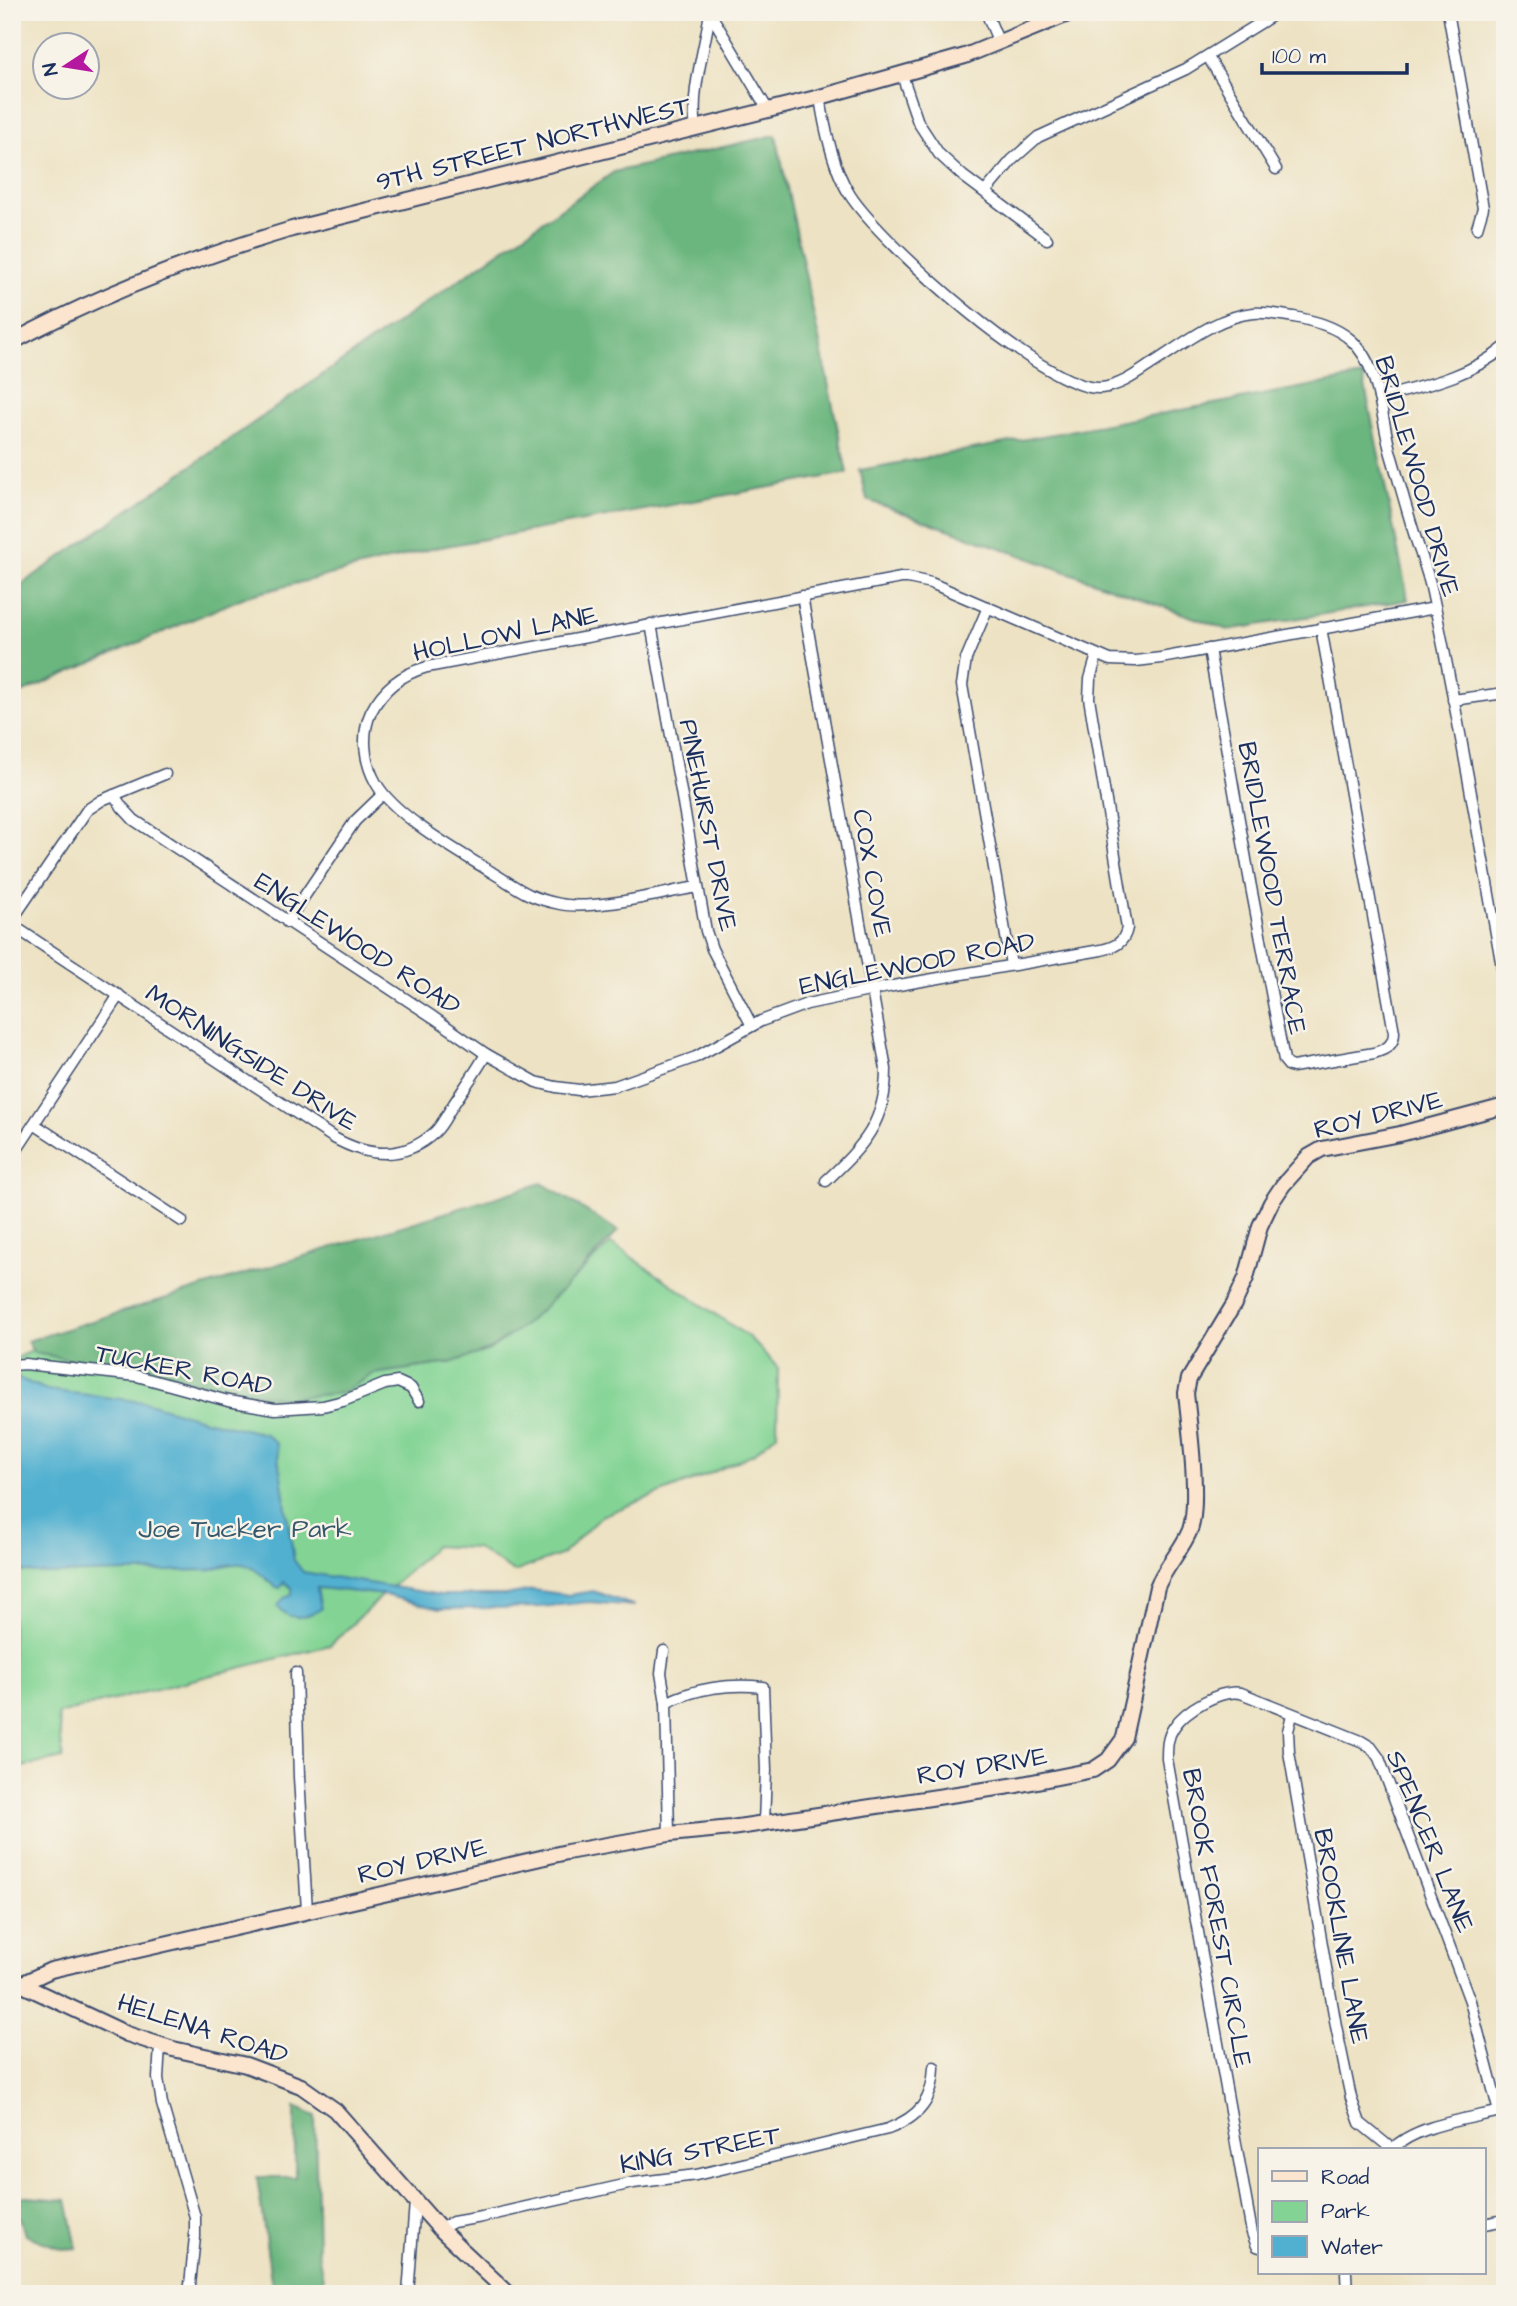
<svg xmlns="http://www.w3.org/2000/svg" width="1517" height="2306" font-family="'Architects Daughter',sans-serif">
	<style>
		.green { fill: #83d494; stroke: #4f8279; stroke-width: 2 }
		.forest { fill: #6ab67e; stroke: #42726e; stroke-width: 2 }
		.water { fill: #51b0d0; stroke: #367097; stroke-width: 2 }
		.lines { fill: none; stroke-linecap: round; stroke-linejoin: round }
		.street-casing { stroke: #3a4a6d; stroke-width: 13 }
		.secondary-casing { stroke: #3a4a6d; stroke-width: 18 }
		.street { stroke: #fff; stroke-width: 10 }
		.secondary { stroke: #fbe5cf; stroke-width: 14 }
		.labels { text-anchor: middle; stroke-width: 5; stroke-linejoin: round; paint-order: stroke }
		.street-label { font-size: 26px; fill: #1b2f5e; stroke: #f7f3e8 }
		.park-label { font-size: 26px; fill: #35586c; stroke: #f7f3e8 }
	</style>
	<rect width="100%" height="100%" fill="#f7f3e8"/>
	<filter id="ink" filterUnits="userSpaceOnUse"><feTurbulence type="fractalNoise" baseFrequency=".0143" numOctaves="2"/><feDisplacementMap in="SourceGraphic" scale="14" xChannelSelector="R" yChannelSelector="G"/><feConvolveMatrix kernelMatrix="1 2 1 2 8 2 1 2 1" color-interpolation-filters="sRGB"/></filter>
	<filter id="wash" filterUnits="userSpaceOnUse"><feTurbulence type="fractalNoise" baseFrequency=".00686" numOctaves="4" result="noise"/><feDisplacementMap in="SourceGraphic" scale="28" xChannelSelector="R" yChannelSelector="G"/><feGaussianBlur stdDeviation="1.57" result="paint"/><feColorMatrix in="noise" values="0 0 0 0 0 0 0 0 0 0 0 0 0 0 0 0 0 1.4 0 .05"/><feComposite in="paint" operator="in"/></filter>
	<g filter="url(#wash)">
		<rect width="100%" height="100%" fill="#ede2c3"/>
		<!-- green -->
		<polygon class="green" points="611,1243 750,1338 778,1368 777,1434 753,1454 707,1475 601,1516 563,1554 514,1572 476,1548 435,1546 330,1645 58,1714 63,1758 12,1769 12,1360 32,1351 342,1393 373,1374 450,1363 527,1323"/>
		<!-- forest -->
		<g class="forest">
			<polygon points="776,135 847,473 435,548 247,596 12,697 12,591 614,172"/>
			<polygon points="1363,376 1408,600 1228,630 867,500 860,470"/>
			<polygon points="542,1183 618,1231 572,1280 527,1323 489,1350 450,1363 373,1374 342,1393 283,1398 34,1353 27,1341"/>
			<polygon points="295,2107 315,2116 318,2253 326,2294 273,2294 257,2177 295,2177"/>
			<polygon points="12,2196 67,2200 77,2248 62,2249 25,2235 20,2217 12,2218"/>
		</g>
		<!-- water -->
		<path class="water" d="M15,1377L47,1390L145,1402L205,1420L265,1434L276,1443L294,1560L303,1572L441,1595H505L533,1590L569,1595L593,1591L635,1606L589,1602L541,1607L439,1609L385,1595L317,1588L321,1609C306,1618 290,1623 278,1606L284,1598L292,1595V1588L284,1582L280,1588L276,1587C247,1563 247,1558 209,1570L48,1574L12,1571V1381Z"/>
	</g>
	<g filter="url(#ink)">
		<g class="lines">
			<!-- street casing -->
			<g class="street-casing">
				<g id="street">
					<polyline points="986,12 999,43"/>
					<polyline points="1448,12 1483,208 1477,228"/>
					<polyline points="710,13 768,110"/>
					<polyline points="1208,57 1276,169"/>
					<polyline points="902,75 918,122 939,154 963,176 1047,239"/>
					<path d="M820,97C824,126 834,171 850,195C880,242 1047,392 1101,388C1120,386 1135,375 1150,365C1181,346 1216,316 1254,313C1267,312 1281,315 1294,317C1314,321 1335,326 1351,340C1380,365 1381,419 1391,454C1399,481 1406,507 1414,533C1420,553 1428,572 1432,592C1460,722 1481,853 1505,983"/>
					<path d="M696,128C690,90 705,50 710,12"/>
					<polyline points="985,192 1012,160 1038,137 1186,69 1278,12"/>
					<path d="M1379,398C1423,386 1469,377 1505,347"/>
					<path d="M802,596L886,1069C886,1123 863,1146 826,1181"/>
					<polyline points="988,607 966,659 962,685 1011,965"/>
					<polyline points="651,624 706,931 712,949 752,1026"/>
					<path d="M1209,649L1250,882L1284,1060L1289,1066L1293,1067L1374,1053C1387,1049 1394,1045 1394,1032L1321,628"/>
					<polyline points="1453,700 1505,693"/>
					<path d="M114,795L122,807L134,820L433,1017L486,1054L536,1082L556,1087L579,1090L615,1086L696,1057L761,1021L807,1004L893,986L1101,950C1115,947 1124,943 1127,928L1089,698L1090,679L1097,655"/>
					<path d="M697,887C661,893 594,911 560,904C550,902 539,899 530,895C517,889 505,880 493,873C461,853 394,816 376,783C364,762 361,734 371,712C383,688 402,674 427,667L901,578H908L931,583L1110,660L1136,661L1161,658L1435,608"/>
					<polyline points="12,920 87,810 102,800 165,774"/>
					<polyline points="287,922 355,821 383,794"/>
					<path d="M12,925L334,1138C368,1157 404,1161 435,1132C443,1124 447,1114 453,1105C464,1088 476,1072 486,1054"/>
					<polyline points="34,1124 182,1221"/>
					<polyline points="12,1157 119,995"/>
					<polyline points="12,1365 25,1364 137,1376 228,1401 275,1409 323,1406 343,1401 385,1384 398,1382 411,1388 419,1401"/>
					<polyline points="664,1651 661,1673 666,1703"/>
					<polyline points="296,1673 299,1777 307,1911"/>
					<polyline points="1292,1715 1288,1731 1289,1752 1336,2026 1351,2098 1360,2123 1392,2149"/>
					<path d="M669,1834L666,1703C695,1688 731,1683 763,1687L766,1770L764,1823"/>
					<polyline points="160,2045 158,2078 162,2104 195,2217 195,2237 189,2294"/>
					<path d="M1391,2150C1417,2124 1470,2119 1505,2110"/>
					<polyline points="1484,2224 1505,2220"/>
					<path d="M440,2229L453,2222L482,2217L633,2183L696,2175L888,2129C919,2117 933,2101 934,2067"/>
					<path d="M1260,2247L1257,2246L1252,2233L1167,1759C1167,1747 1167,1737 1174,1727C1185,1710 1220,1689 1241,1693L1361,1741L1371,1747L1379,1758L1470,2001L1499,2112"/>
					<polyline points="1346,2273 1347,2294"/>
					<polyline points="408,2294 415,2202"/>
				</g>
			</g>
			<!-- secondary casing -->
			<g class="secondary-casing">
				<g id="secondary">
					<path d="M12,342C101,294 195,258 292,229L820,97L965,56L1073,12"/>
					<polyline points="12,1980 127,2034 173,2049 246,2065 301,2086 335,2110 440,2229 509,2294"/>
					<path d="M21,1984L51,1970L567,1852L669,1834L731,1828L1017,1785L1093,1770L1108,1760L1124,1738L1157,1587C1165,1567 1182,1550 1190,1530C1200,1502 1189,1425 1186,1393L1189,1379L1234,1304L1246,1278L1260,1226L1271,1203L1283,1185L1308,1157L1322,1149L1400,1134L1505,1106"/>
				</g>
			</g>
			<!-- street -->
			<use href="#street" class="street"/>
			<!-- secondary -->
			<use href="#secondary" class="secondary"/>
		</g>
	</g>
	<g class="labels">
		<!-- street labels -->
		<g class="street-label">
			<text transform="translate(533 143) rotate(-14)" y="9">9TH STREET NORTHWEST</text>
			<text transform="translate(1418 476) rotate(74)" y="9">BRIDLEWOOD DRIVE</text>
			<text transform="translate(505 633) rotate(-12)" y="9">HOLLOW LANE</text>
			<text transform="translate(709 825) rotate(79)" y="9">PINEHURST DRIVE</text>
			<text transform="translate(873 873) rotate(80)" y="9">COX COVE</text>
			<text transform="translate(1273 888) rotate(80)" y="9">BRIDLEWOOD TERRACE</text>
			<text transform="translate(358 943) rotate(33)" y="9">ENGLEWOOD ROAD</text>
			<text transform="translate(917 963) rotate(-11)" y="9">ENGLEWOOD ROAD</text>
			<text transform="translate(252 1057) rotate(33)" y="9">MORNINGSIDE DRIVE</text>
			<text transform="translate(1378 1114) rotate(-14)" y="9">ROY DRIVE</text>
			<text transform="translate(184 1369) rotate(11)" y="9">TUCKER ROAD</text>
			<text transform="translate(982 1765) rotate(-9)" y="9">ROY DRIVE</text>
			<text transform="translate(1431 1841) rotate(68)" y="9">SPENCER LANE</text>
			<text transform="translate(422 1860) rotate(-13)" y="9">ROY DRIVE</text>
			<text transform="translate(1218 1918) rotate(80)" y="9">BROOK FOREST CIRCLE</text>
			<text transform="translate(1342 1936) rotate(80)" y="9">BROOKLINE LANE</text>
			<text transform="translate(203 2028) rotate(18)" y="9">HELENA ROAD</text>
			<text transform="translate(700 2149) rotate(-11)" y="9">KING STREET</text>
		</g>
		<!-- park labels -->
		<g class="park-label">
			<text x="245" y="1537">Joe Tucker Park</text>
		</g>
	</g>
	<!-- margin -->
	<rect width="1517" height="2306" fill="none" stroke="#f7f3e8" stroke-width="42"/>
	<!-- legend -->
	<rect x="1258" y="2148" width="228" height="126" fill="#f7f3e8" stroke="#9fa5b1" stroke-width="2"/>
	<rect x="1272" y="2171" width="35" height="10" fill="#fbe5cf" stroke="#9fa5b1" stroke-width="2"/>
	<text x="1321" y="2184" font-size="21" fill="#1b2f5e">Road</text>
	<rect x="1272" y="2201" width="35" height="21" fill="#83d494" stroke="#9fa5b1" stroke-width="2"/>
	<text x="1321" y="2218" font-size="21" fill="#1b2f5e">Park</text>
	<rect x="1272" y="2236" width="35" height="21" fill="#51b0d0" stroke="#9fa5b1" stroke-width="2"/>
	<text x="1321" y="2254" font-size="21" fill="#1b2f5e">Water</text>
	<!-- north arrow -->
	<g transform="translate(66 66) rotate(258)"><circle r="33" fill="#f7f3e8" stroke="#9fa5b1" stroke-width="2"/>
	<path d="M0-5L12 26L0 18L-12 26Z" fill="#b5179e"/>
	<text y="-10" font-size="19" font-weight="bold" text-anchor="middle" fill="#1b2f5e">N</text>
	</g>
	<!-- scale -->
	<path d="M1262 63v10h145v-10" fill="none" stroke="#1b2f5e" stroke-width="3.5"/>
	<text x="1272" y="63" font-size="21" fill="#1b2f5e" stroke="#f7f3e8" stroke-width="5" paint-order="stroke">100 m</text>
</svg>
